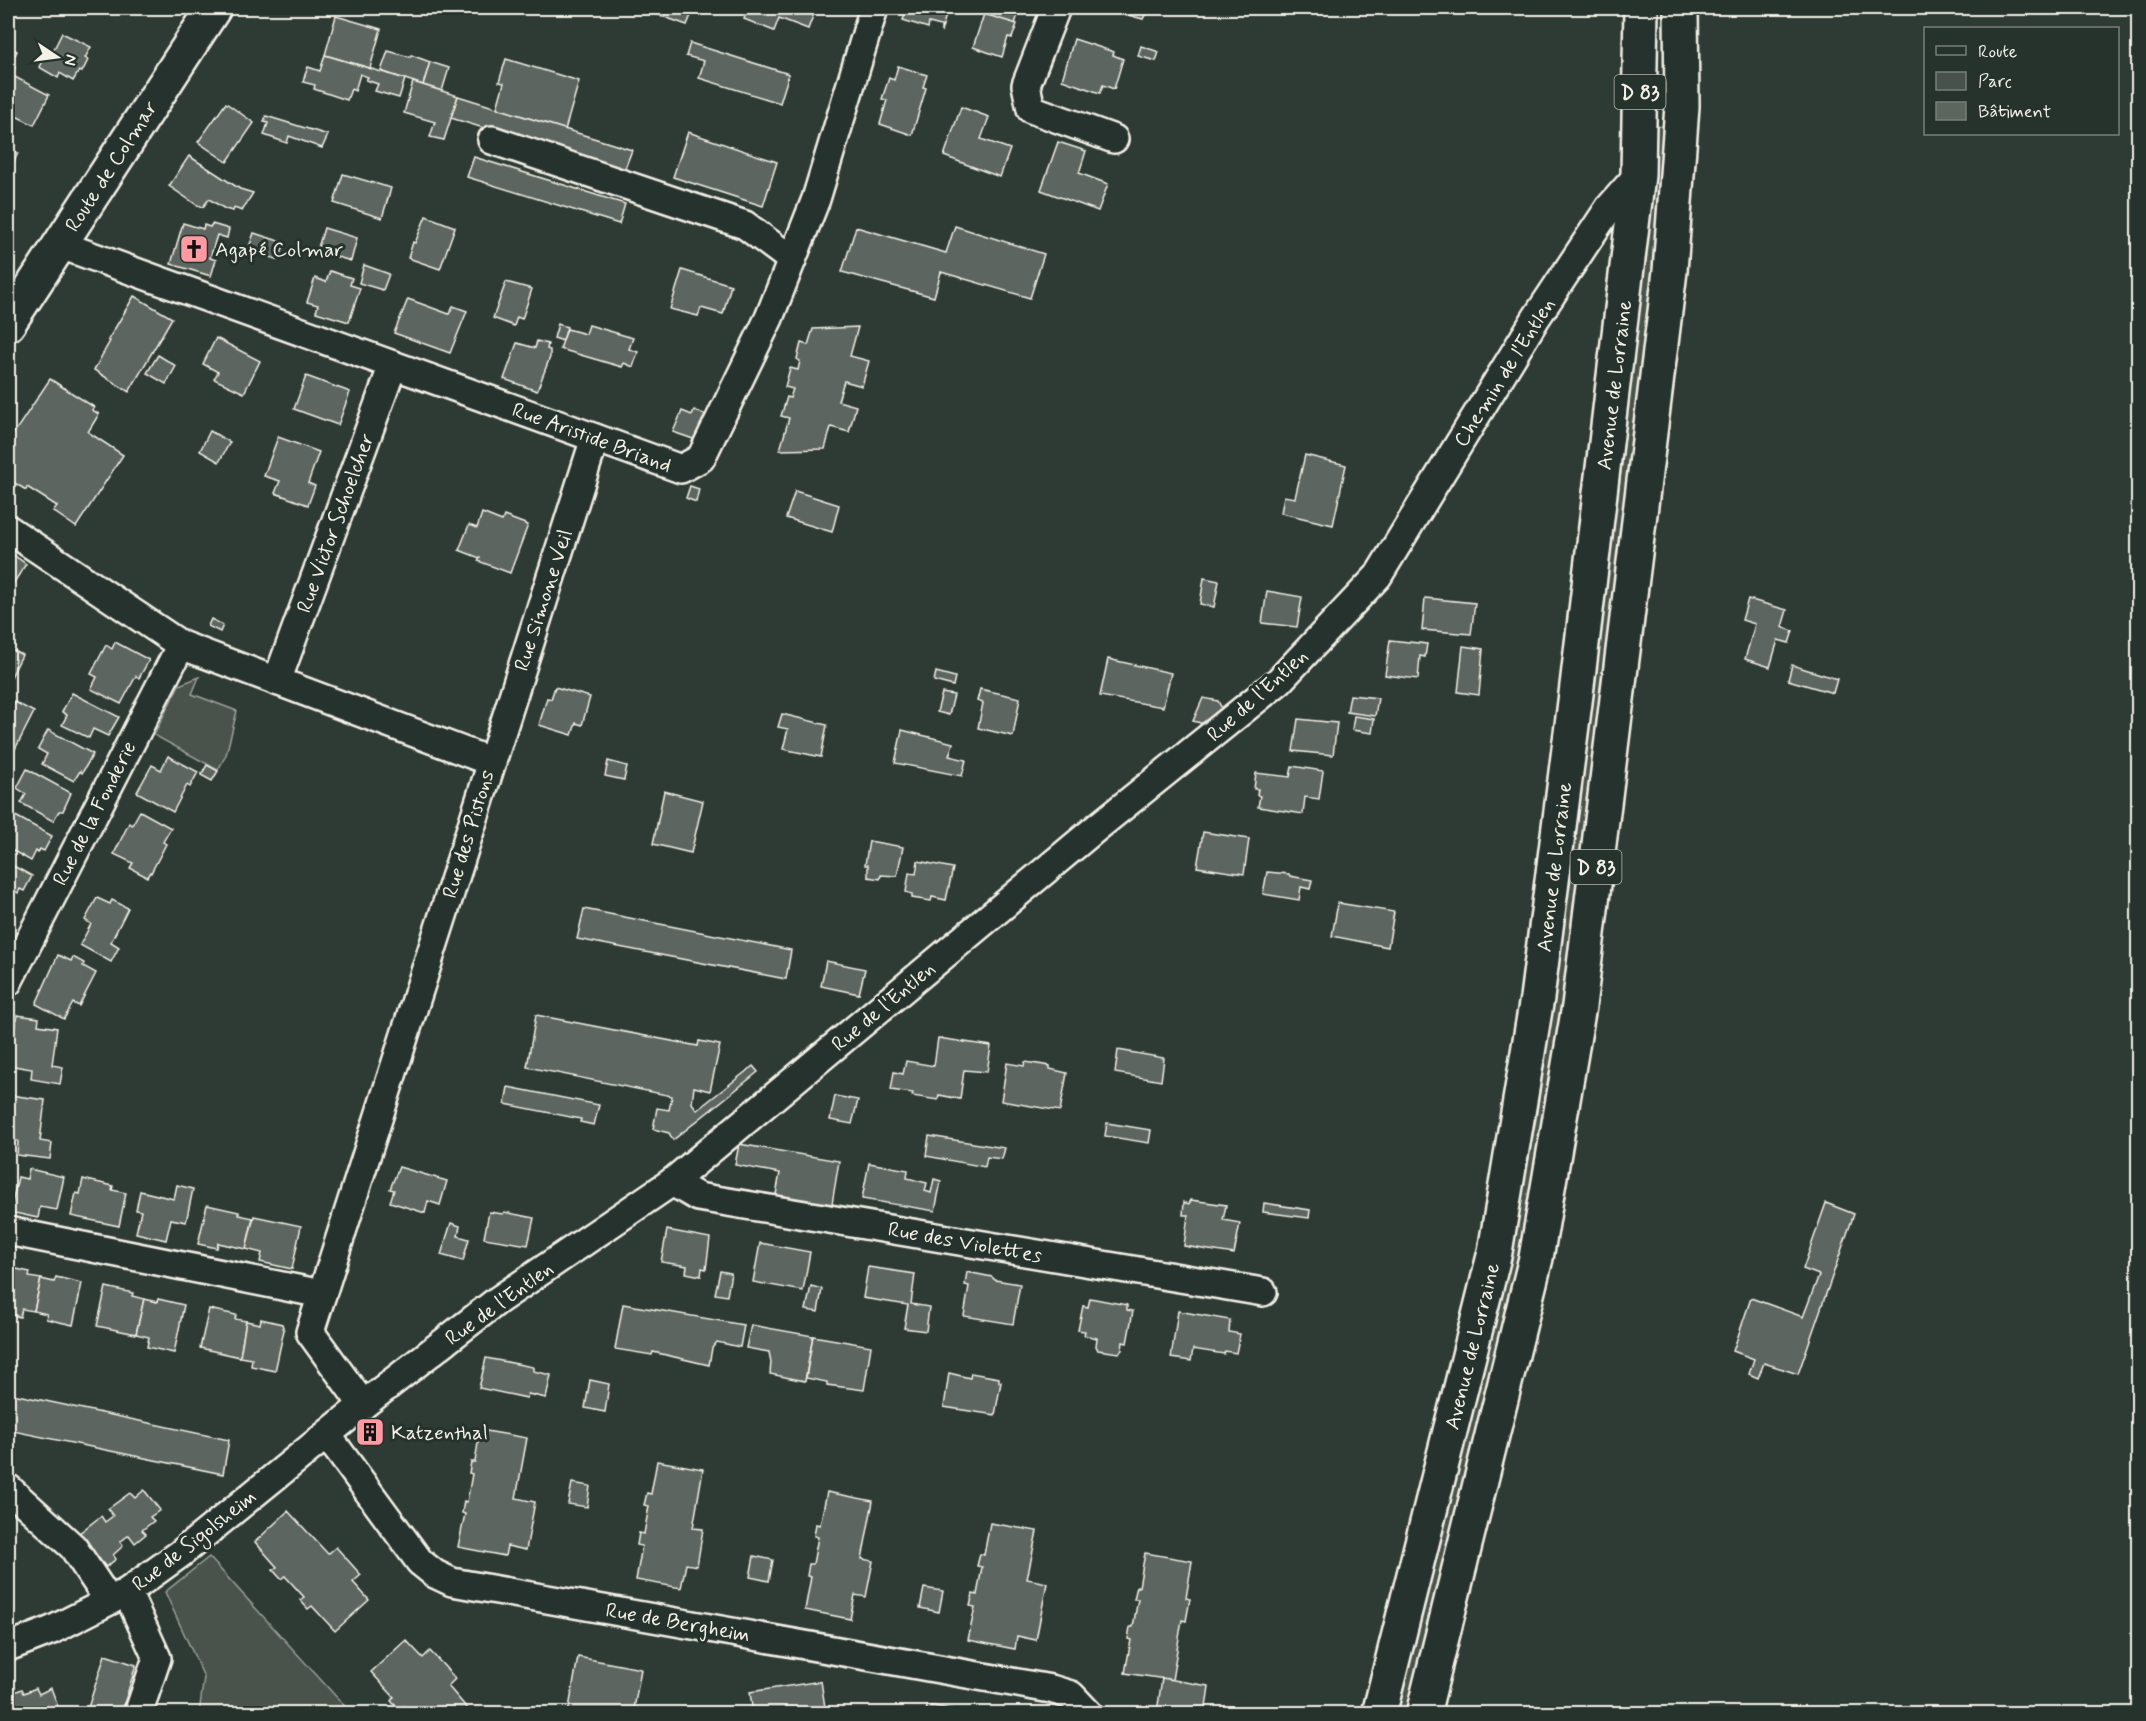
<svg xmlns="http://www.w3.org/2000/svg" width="2146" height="1721" font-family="Mynerve,sans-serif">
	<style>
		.green { fill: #48524c; stroke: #9ea29a; stroke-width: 1.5 }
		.building { fill: #5c655e; stroke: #f4f1e8; stroke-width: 1.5 }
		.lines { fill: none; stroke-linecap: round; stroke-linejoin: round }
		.minor-casing { stroke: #f4f1e8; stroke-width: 32 }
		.major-casing { stroke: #f4f1e8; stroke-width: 38 }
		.minor { stroke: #26332d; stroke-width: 27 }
		.major { stroke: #26332d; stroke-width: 33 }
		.labels { text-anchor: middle; stroke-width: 6; stroke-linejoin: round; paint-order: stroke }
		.shield { fill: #26332d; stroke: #b6b8b0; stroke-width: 1.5 }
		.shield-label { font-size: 20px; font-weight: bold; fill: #f4f1e8 }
		.street-label { font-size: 21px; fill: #f4f1e8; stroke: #26332d }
		.poi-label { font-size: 21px; fill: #f4f1e8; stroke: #26332d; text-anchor: start }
	</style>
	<rect width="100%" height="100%" fill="#2e3b34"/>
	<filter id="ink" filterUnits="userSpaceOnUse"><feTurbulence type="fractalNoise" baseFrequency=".0167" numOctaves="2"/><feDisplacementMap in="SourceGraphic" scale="12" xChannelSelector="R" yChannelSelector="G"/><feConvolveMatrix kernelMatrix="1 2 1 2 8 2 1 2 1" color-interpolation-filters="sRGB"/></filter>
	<g filter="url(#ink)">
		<!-- green -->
		<g class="green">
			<polygon points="1654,126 1667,127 1643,399 1552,1103 1515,1291 1407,1713 1394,1714 1496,1314 1536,1120 1622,464"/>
			<polygon points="199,677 192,694 237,711 226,755 218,770 154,735 179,685"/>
			<polygon points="209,1557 351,1713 199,1713 204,1677 165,1592"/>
		</g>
		<!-- building -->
		<g class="building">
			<polygon points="658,8 694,8 687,25 656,14"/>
			<polygon points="748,8 816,8 808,29 779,18 774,31 744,19"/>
			<polygon points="907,8 948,8 941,32 941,26 929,23 928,28 903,20"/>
			<polygon points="984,8 1020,8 1015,24 982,14"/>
			<polygon points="1121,8 1150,8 1147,15 1145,15 1143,19 1121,13 1122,8"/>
			<polygon points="984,14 1017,24 1012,38 1008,37 1002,57 973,47"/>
			<polygon points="336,16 381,29 370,68 325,55"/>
			<polygon points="62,33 91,47 85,58 88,60 82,72 79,71 73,81 60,73 58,78 39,67 46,53 51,55"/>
			<polygon points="1074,39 1114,52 1113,55 1123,59 1114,89 1103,85 1100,93 1062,80"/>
			<polygon points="690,43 789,74 780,103 699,78 704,61 686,56"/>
			<polygon points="8,46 17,51 10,65 8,63"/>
			<polygon points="1141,46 1159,52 1156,61 1138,56"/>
			<polygon points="388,51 410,57 411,55 430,62 423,85 381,71"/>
			<polygon points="325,55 405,79 399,98 375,91 378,84 366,80 368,77 360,74 355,91 351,89 347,100 314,89 315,85 303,82 305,75 308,67 320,71"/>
			<polygon points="506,59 579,81 565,130 497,108 504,83 499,82"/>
			<polygon points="430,62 449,68 442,91 423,85"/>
			<polygon points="8,63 15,68 11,75 49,95 34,125 8,112"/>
			<polygon points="898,66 927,75 923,87 926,88 912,135 880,124 887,100 882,99 889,78 894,80"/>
			<polygon points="413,82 458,96 444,140 430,137 435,122 404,113"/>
			<polygon points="458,96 632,150 624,171 451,118"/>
			<polygon points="226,103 254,123 227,162 198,142"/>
			<polygon points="961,107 989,117 981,139 1010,149 1000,177 944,156"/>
			<polygon points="266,116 328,135 322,148 289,136 287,143 264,135 268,123 264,122"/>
			<polygon points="688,132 777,162 763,206 673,177"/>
			<polygon points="1058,142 1086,151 1079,173 1108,184 1098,211 1041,190"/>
			<polygon points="8,147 18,153 8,174"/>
			<polygon points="189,156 240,189 253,193 242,211 234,208 233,211 225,209 209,199 203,207 197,205 169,186"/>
			<polygon points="474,157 625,204 619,224 467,177"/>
			<polygon points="343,174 391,188 382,218 334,203"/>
			<polygon points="426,216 455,227 440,269 408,258 413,242 415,243"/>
			<polygon points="183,223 203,229 204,225 210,227 212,224 229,229 227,238 217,235 210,258 216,260 211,276 171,264"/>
			<polygon points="955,226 1044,254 1030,298 941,272 934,297 842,272 856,227 946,253"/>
			<polygon points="324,228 357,238 351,261 317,251"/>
			<polygon points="254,233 285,243 279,260 248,250"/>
			<polygon points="364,265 389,274 383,290 359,283"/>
			<polygon points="682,270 731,285 723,314 701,308 698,316 670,309"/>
			<polygon points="330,271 352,278 350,285 360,288 349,322 316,312 318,305 307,302 315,278 326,282"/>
			<polygon points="506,282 532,289 522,319 517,317 514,326 493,318"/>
			<polygon points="134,296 172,318 129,392 94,370 110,341 108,340"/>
			<polygon points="408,299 449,314 453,306 467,311 450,353 394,333"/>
			<polygon points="558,324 567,327 563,341 554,338"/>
			<polygon points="589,325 633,338 629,349 638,352 633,367 624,363 622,367 560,349 567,329 586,334"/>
			<polygon points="858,327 850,356 869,361 862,386 844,381 838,401 856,406 849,432 831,427 825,449 780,450 789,418 781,416 787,397 790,398 793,389 785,387 790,368 798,370 800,361 797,359 801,343 808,345 813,329"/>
			<polygon points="216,338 260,361 244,393 214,379 218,372 203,364"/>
			<polygon points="537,341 548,344 547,349 550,350 550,357 537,391 504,379 517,343 535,348"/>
			<polygon points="158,355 176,366 166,384 147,373"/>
			<polygon points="306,376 350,392 338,425 294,409"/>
			<polygon points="50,379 94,407 92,410 99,414 88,432 123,455 76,527 53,511 57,506 27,487 26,490 8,479 8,433 10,430 14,433"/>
			<polygon points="694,410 708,416 699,441 673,432 682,411 692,415"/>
			<polygon points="210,431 230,442 219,462 200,451"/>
			<polygon points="278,437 319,452 308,483 315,486 308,505 275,493 280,481 264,476"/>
			<polygon points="1305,455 1346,465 1333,525 1281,513 1284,496 1295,498"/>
			<polygon points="690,486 699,489 696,502 686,498"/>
			<polygon points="795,491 839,505 832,532 786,518"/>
			<polygon points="482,513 502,521 504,516 528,525 510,573 478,561 480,558 459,550 469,525 477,528"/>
			<polygon points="8,551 26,564 9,590 8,588"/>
			<polygon points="1204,578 1219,581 1214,607 1200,604"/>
			<polygon points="1267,591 1302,597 1297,627 1262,623"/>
			<polygon points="1425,598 1475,603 1471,634 1422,630"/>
			<polygon points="1748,599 1787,610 1782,627 1793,631 1789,643 1778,640 1770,667 1745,659 1755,624 1742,620"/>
			<polygon points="211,619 223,625 220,632 208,626"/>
			<polygon points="1390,640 1427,644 1425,657 1420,656 1418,679 1385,675"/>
			<polygon points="115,642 149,660 139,678 136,676 121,704 91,689 97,677 91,674 106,645 112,649"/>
			<polygon points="1463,646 1483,649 1479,695 1458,692"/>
			<polygon points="11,649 22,655 8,683 8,654"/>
			<polygon points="1108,659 1171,673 1163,707 1100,696"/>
			<polygon points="1792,665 1837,679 1833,693 1788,680"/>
			<polygon points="936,672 955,677 953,686 934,681"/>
			<polygon points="555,687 590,697 582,725 576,723 572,735 539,725 547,698 551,699"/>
			<polygon points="980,689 1020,698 1013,736 978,728 983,703 977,701"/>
			<polygon points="72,693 119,717 108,736 93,729 89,738 62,725 67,715 62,712"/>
			<polygon points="942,693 954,695 949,715 937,712"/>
			<polygon points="1350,695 1378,698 1375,716 1347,712"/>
			<polygon points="1203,698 1218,701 1222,709 1204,724 1193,721"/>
			<polygon points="13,701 34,712 8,763 8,710"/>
			<polygon points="782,714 827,725 821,757 783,749 788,729 778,727"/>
			<polygon points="1354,716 1374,719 1372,733 1352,730"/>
			<polygon points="1298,719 1337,723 1333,755 1293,751"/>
			<polygon points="48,730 93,754 82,773 80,771 74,781 42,764 47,754 38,749"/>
			<polygon points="902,730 953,743 949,756 966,760 962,776 895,763"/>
			<polygon points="168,756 198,772 190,787 187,785 173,812 137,792 152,765 161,770"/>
			<polygon points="608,761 627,766 624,780 605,776"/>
			<polygon points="207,765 218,771 212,781 201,775"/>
			<polygon points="1292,766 1323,771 1319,799 1305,797 1303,814 1258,807 1260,796 1257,795 1258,789 1254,789 1256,773 1290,777"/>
			<polygon points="27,769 71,793 63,811 59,811 53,821 21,803 26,794 17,788"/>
			<polygon points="664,791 703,801 691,853 653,844"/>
			<polygon points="140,811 171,828 163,842 166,844 151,873 150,872 147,877 130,868 133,863 114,854 129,823 132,825"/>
			<polygon points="10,813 52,836 44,851 40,849 38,853 36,851 31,861 8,848 8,817"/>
			<polygon points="1203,832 1249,839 1244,874 1197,867"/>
			<polygon points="869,841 903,847 897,876 881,875 880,879 868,877 868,865 865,865"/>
			<polygon points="918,861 953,868 946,900 932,897 931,901 912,898 912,894 906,892 909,873 916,874"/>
			<polygon points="8,863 32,876 24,891 20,889 18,893 15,891 10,901 8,900"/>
			<polygon points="1267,872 1289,874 1290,876 1312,880 1310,889 1301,887 1299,900 1263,894"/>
			<polygon points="97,898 110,904 112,900 128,908 111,942 119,947 111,962 80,945 91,924 85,920"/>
			<polygon points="1338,903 1394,912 1388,947 1332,936"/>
			<polygon points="584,909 791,950 786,979 577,939"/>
			<polygon points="58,955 71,961 73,957 84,963 83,966 96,973 79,1006 73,1003 64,1019 36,1004"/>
			<polygon points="826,961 865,969 859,994 821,986"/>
			<polygon points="17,1015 39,1018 38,1025 57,1028 52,1065 63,1067 60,1084 31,1079 32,1069 8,1065 8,1049 12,1025 15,1026"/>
			<polygon points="536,1015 698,1046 699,1041 720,1045 710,1091 694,1087 692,1103 697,1110 753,1066 758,1072 673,1140 669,1133 653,1129 657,1108 669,1110 672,1096 527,1067"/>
			<polygon points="938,1038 991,1046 987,1072 964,1070 960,1099 939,1095 938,1100 912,1096 913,1093 891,1090 894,1072 903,1074 906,1061 934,1066"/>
			<polygon points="1118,1050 1164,1058 1161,1081 1115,1073"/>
			<polygon points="1025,1062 1050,1066 1050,1069 1067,1073 1060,1111 1001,1101 1007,1063 1024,1066"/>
			<polygon points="508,1087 599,1105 594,1125 580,1122 581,1119 505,1104"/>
			<polygon points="10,1095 45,1100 40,1141 52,1143 50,1159 17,1155 18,1141 8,1139 8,1112"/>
			<polygon points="835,1096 858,1100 852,1124 830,1120"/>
			<polygon points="1107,1123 1151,1130 1149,1143 1105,1136"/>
			<polygon points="929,1136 1005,1148 1002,1159 987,1157 985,1167 926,1156"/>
			<polygon points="739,1144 839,1161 831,1210 775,1200 780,1173 735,1165"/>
			<polygon points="869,1163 908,1170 907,1178 927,1183 925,1191 931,1193 934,1179 941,1181 935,1211 862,1199"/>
			<polygon points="399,1167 447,1181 440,1205 428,1201 425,1213 390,1202 394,1190 390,1189"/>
			<polygon points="29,1169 64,1177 57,1210 40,1207 38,1218 10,1212 18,1177 27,1179"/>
			<polygon points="83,1179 113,1186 112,1190 126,1193 119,1226 71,1216 76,1193 80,1194"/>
			<polygon points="177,1185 193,1189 186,1222 171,1219 166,1240 136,1233 141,1211 136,1210 140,1191 174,1199"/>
			<polygon points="1191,1200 1226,1205 1223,1220 1240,1223 1234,1254 1184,1246 1188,1215 1183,1215 1184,1202 1189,1204"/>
			<polygon points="1264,1203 1310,1210 1309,1218 1263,1212"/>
			<polygon points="1826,1203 1854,1214 1798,1374 1764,1363 1758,1378 1749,1374 1754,1359 1733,1351 1751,1298 1803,1317 1819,1275 1803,1269"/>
			<polygon points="207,1205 239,1212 239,1215 253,1218 246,1249 218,1243 217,1248 198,1244"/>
			<polygon points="489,1212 503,1214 504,1212 534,1218 528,1245 484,1238"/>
			<polygon points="254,1216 301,1226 292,1269 260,1262 262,1253 246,1249"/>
			<polygon points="451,1223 460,1226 458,1236 469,1239 463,1261 441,1255"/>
			<polygon points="667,1230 710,1238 706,1269 702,1268 701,1276 686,1273 687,1266 661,1262"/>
			<polygon points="760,1243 810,1252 803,1291 753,1282"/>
			<polygon points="8,1267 30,1272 29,1277 41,1279 34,1311 22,1309 20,1317 8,1314"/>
			<polygon points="868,1267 915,1274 911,1304 929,1307 926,1331 904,1328 908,1305 863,1298"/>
			<polygon points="720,1271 731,1273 727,1296 715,1294"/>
			<polygon points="967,1272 992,1277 995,1280 1020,1284 1013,1324 964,1316 969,1286 965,1285"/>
			<polygon points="56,1277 82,1283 73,1325 46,1319 47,1314 34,1311 41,1279 54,1282"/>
			<polygon points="811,1286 822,1289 818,1312 806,1310"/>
			<polygon points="106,1287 133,1293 132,1296 144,1299 136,1334 97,1326"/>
			<polygon points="1090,1298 1127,1305 1127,1310 1133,1311 1127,1343 1123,1342 1122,1350 1119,1353 1098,1350 1096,1346 1097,1338 1084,1335 1085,1331 1078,1330 1083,1306 1088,1307"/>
			<polygon points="144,1299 157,1302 158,1299 184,1305 174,1353 147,1347 149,1337 136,1334"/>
			<polygon points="623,1304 744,1325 740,1347 717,1342 712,1348 709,1365 653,1352 652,1355 615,1349"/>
			<polygon points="209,1309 236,1315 235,1319 246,1321 240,1357 200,1348"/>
			<polygon points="1178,1311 1230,1320 1229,1332 1240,1334 1236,1353 1225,1351 1224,1354 1193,1349 1191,1361 1171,1358"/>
			<polygon points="261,1319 282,1324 284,1330 275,1371 251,1366 252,1359 240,1357 246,1321 260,1324"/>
			<polygon points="751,1325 813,1336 805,1381 770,1374 771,1362 769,1352 746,1348"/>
			<polygon points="813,1336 871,1346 864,1390 827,1385 827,1382 806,1378"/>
			<polygon points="486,1358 533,1367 533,1371 551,1375 546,1398 528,1394 527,1398 479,1388"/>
			<polygon points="949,1373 970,1378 971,1373 999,1378 999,1382 1001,1382 995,1415 944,1407"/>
			<polygon points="590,1380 609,1384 605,1412 585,1408"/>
			<polygon points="8,1393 229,1440 223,1474 8,1430"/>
			<polygon points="372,1424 378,1431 367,1440 361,1433"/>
			<polygon points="480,1430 527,1438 516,1498 535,1502 526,1550 507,1546 505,1556 458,1547 465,1514 462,1513 464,1501 467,1502 472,1474 469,1473 471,1462 475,1462"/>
			<polygon points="657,1461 703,1469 693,1528 703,1529 697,1566 686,1564 681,1588 636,1580 642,1546 637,1545 639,1533 644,1534 649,1506 644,1505 647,1493 651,1494"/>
			<polygon points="572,1483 590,1486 587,1507 568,1504"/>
			<polygon points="144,1490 160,1510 150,1517 154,1521 142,1530 146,1534 135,1543 129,1535 120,1542 123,1546 113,1555 116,1559 106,1567 78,1534 101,1516 105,1522 113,1516 108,1509 130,1493 135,1498"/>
			<polygon points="827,1492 873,1501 862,1559 873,1561 866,1597 855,1595 850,1619 805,1610 811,1577 807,1576 809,1564 813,1564 818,1537 814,1536 816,1524 820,1525"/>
			<polygon points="288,1511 328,1554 336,1547 361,1575 353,1582 369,1600 335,1631 312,1606 308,1609 300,1600 304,1597 285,1576 281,1579 273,1570 277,1567 255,1542"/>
			<polygon points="990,1523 1037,1531 1027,1579 1047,1583 1036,1640 1017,1636 1015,1649 968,1640 975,1607 970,1606 973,1594 977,1595 982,1567 977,1566 980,1554 984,1555"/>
			<polygon points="1145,1553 1192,1561 1186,1598 1190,1599 1186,1621 1182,1620 1172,1680 1125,1673 1131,1640 1128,1639 1130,1627 1133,1627 1138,1599 1134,1599 1137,1586 1139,1587"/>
			<polygon points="754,1556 773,1560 769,1581 750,1577"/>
			<polygon points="924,1588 943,1591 939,1612 920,1608"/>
			<polygon points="406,1640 423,1658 430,1651 445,1667 455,1679 448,1686 472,1714 409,1714 403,1706 399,1709 391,1701 394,1697 371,1672"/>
			<polygon points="105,1655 136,1665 121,1714 86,1714"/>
			<polygon points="578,1657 641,1669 634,1709 629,1708 628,1714 568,1714"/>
			<polygon points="1162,1678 1209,1686 1205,1714 1154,1714 1157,1712"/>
			<polygon points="821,1681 826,1714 753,1714 750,1692"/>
			<polygon points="36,1688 39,1694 51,1688 60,1712 55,1714 8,1714 8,1707 13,1704 10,1694 22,1689 24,1693"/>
			<polygon points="927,1706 934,1706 976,1714 926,1714"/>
		</g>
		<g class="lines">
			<!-- minor casing -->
			<g class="minor-casing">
				<g id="minor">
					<polyline points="1056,8 1026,85 1031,109 1114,139"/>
					<polyline points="492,140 745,225 792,260"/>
					<polyline points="61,245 681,469 701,458 769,318 816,199 874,8"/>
					<polyline points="8,529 181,645 492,762 310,1332 363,1405"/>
					<polyline points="277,681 393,365"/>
					<polyline points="492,762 595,438"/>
					<polyline points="8,982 181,645"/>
					<polyline points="672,1182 698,1197 1263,1292"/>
					<polyline points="8,1231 322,1294"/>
					<polyline points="327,1435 420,1562 435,1574 452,1582 1051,1689 1071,1695 1089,1714"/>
					<polyline points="8,1488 73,1547 109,1601"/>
					<polyline points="127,1592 157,1658 138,1714"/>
					<polyline points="8,1647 52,1630 127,1592 180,1554 363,1405 497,1301 672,1182 1095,829 1279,681 1378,576 1536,318 1609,208 1638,175"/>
				</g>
			</g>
			<!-- major casing -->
			<g class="major-casing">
				<g id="major">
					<polyline points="8,324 214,8"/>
					<polyline points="1379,1714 1495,1252 1537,998 1576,694 1638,175 1641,8"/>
					<polyline points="1423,1714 1536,1258 1579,1006 1670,271 1682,106 1681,8"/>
				</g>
			</g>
			<!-- minor -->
			<use href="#minor" class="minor"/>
			<!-- major -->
			<use href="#major" class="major"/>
		</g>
	</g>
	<!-- icons -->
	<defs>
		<g id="church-square" transform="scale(1.5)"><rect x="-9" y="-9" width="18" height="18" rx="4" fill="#ff9aa2" stroke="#26332d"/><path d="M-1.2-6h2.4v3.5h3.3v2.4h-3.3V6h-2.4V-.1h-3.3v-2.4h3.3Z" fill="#111"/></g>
		<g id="building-square" transform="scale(1.5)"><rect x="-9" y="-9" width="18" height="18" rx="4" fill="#ff9aa2" stroke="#26332d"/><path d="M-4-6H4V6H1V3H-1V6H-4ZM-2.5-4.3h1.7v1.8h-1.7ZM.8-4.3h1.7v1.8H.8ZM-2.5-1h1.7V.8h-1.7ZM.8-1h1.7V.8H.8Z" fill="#111"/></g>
	</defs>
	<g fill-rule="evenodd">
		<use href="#church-square" x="194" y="249"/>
		<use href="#building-square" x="370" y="1432"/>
	</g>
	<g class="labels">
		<!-- shield labels -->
		<g class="shield">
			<rect x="1614.5" y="75" width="51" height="34" rx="4.5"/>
			<rect x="1570.5" y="850" width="51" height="34" rx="4.5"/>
		</g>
		<g class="shield-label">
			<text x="1640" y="99">D 83</text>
			<text x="1596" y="874">D 83</text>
		</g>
		<!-- street labels -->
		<g class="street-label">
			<text transform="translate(111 166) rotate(-57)" y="7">Route de Colmar</text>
			<text transform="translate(1504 372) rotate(-58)" y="7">Chemin de l'Entlen</text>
			<text transform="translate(1614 385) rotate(-83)" y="7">Avenue de Lorraine</text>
			<text transform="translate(592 437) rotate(20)" y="7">Rue Aristide Briand</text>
			<text transform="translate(335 523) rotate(-70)" y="7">Rue Victor Schoelcher</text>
			<text transform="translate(543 600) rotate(-72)" y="7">Rue Simone Veil</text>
			<text transform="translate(1257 695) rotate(-42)" y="7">Rue de l'Entlen</text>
			<text transform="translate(94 813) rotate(-63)" y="7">Rue de la Fonderie</text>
			<text transform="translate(468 834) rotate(-73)" y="7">Rue des Pistons</text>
			<text transform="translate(1554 867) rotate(-83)" y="7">Avenue de Lorraine</text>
			<text transform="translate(883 1006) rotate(-40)" y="7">Rue de l'Entlen</text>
			<text transform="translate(965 1242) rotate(10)" y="7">Rue des Violettes</text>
			<text transform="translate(499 1303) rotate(-36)" y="7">Rue de l'Entlen</text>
			<text transform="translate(1472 1346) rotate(-76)" y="7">Avenue de Lorraine</text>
			<text transform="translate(194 1540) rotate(-38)" y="7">Rue de Sigolsheim</text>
			<text transform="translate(678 1622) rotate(10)" y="7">Rue de Bergheim</text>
		</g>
		<!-- poi labels -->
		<g class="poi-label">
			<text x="215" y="256">Agapé Colmar</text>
			<text x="391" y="1439">Katzenthal</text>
		</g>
	</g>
	<!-- margin -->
	<rect width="2146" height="1721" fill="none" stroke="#26332d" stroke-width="30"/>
	<rect x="15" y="15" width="2116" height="1691" fill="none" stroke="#f4f1e8" stroke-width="2" filter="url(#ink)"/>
	<!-- legend -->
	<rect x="1924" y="27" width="195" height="108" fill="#26332d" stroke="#787f78" stroke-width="1.5"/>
	<rect x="1936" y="46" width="30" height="9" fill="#26332d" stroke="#787f78" stroke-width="1.5"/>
	<text x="1978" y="57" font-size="18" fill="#f4f1e8">Route</text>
	<rect x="1936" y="72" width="30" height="18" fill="#48524c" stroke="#787f78" stroke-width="1.5"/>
	<text x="1978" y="87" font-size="18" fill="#f4f1e8">Parc</text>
	<rect x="1936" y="102" width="30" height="18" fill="#5c655e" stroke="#787f78" stroke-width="1.5"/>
	<text x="1978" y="117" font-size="18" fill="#f4f1e8">Bâtiment</text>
	<!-- north arrow -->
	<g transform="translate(57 57) rotate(103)" stroke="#26332d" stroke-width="4.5" paint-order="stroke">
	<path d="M0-4.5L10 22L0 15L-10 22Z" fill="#f4f1e8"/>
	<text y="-9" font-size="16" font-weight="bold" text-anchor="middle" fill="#f4f1e8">N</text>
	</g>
</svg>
